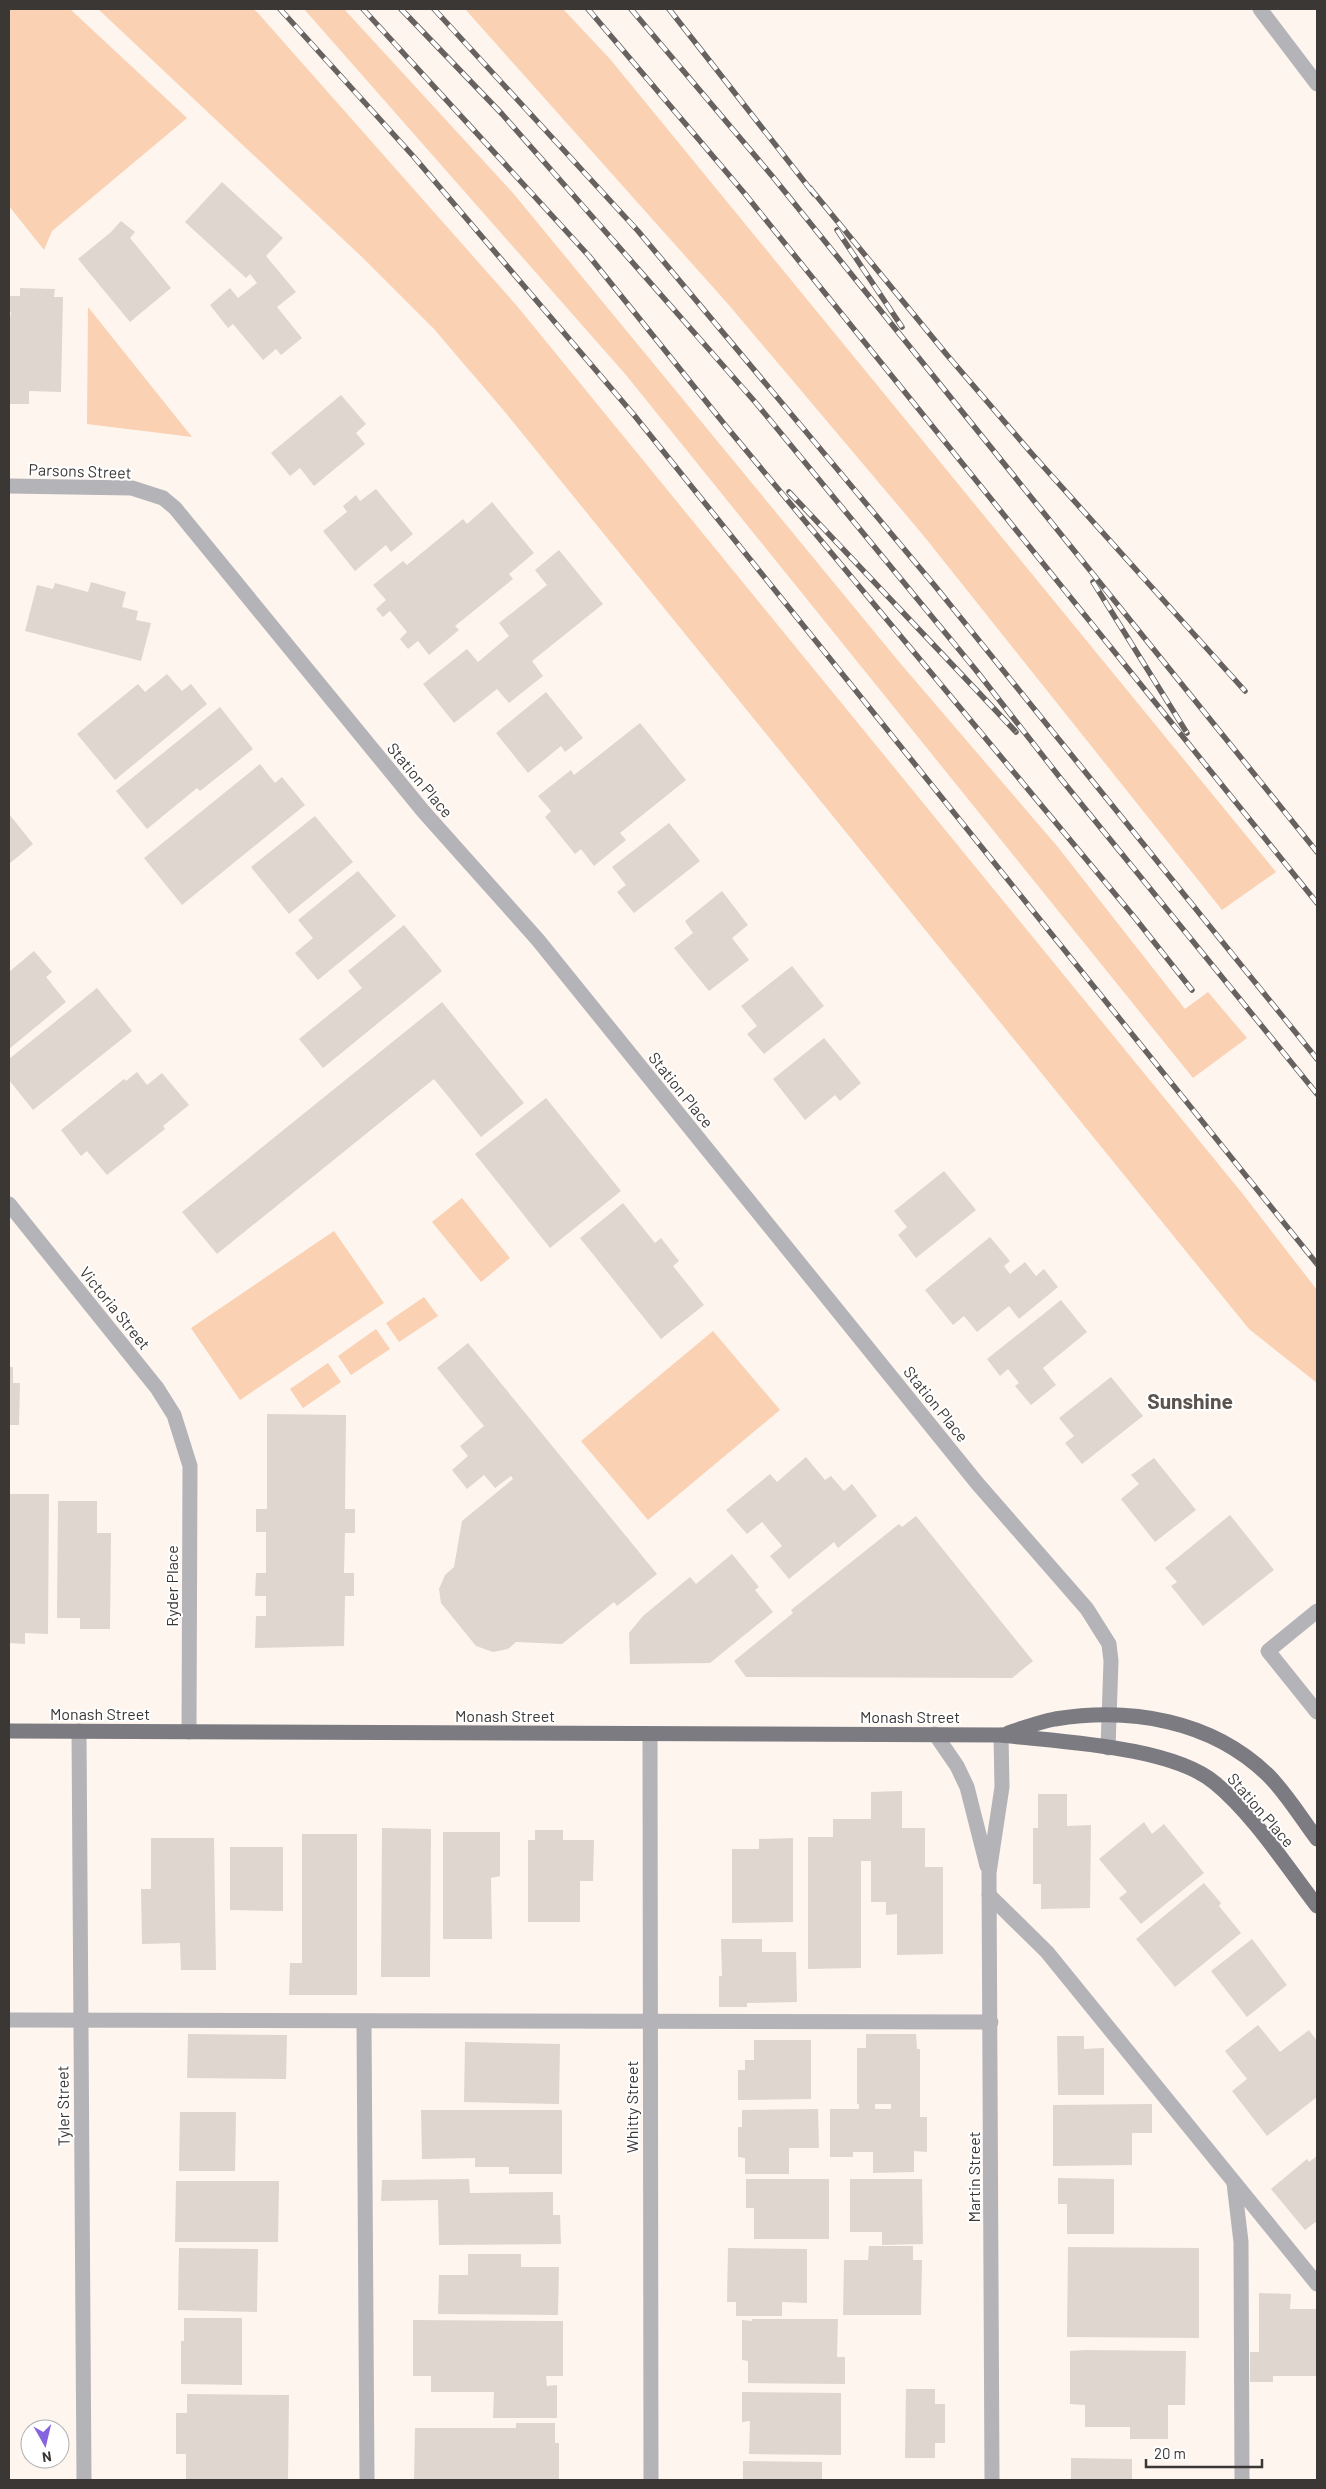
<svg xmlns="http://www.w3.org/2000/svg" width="1326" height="2489" font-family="Barlow,sans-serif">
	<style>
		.green { fill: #fad1b2 }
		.building { fill: #dfd6d0; fill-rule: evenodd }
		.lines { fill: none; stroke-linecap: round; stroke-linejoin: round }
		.minor { stroke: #b4b3b7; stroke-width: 15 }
		.major { stroke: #7c7b82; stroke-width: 15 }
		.rail-casing { stroke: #67625f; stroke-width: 5.5 }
		.rail { stroke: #fff; stroke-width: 4; stroke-dasharray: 11; stroke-linecap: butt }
		.labels { text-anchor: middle; stroke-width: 4; stroke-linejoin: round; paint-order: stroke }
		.street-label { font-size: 16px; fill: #3b3735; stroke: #fff }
		.district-label { font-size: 21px; font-weight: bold; fill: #5a534e; stroke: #fff }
	</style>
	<rect width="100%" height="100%" fill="#fef5ef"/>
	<!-- green -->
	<g class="green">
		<polygon points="9,9 70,9 187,118 52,231 44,250 9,206"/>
		<polygon points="98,9 253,9 257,12 517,306 1242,1193 1317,1290 1317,1383 1249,1329 505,412 434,329 363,258"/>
		<polygon points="304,9 344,9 513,193 900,663 1057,846 1185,1009 1208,992 1247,1038 1193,1078 626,375"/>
		<polygon points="465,9 563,9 610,59 1276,872 1222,910 923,535 728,304"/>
		<polygon points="88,307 192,437 87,424"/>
		<polygon points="462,1198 510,1258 481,1282 432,1222"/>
		<polygon points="334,1231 384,1303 240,1400 191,1328"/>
		<polygon points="424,1297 438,1316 399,1342 386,1323"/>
		<polygon points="376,1329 390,1349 351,1375 338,1356"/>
		<polygon points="713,1331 780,1410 648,1520 581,1441"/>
		<polygon points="328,1363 341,1382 303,1408 290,1389"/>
	</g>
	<!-- building -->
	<g class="building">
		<polygon points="222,182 283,238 266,256 296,292 277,307 302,338 281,355 276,349 263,360 233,324 228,328 210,305 230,288 238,298 257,283 250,274 246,278 185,222"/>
		<polygon points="121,221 135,232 130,238 171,288 130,322 78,259 111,232"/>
		<polygon points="20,288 55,289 54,297 63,297 61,392 29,391 29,404 9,404 9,324 11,312 9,312 9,296 20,296"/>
		<polygon points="341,395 366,424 356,433 365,444 314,486 300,468 290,476 271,453"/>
		<polygon points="376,489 413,534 391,552 386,545 355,571 323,531 347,512 343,506 356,495 360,501"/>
		<polygon points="492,502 534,553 509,574 513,579 455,626 459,630 429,655 418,641 408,649 400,639 407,632 390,611 383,617 376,609 386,600 373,585 403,561 407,565 463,519 467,524"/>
		<polygon points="559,550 603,604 532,661 543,676 509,703 497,689 454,723 423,684 467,649 478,662 509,636 499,623 547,585 535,570"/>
		<polygon points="91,582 126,592 122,607 138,611 136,620 151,623 141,661 25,631 37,585 53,589 55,583 88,592"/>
		<polygon points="167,674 182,691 191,684 207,704 115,780 77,734 138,684 145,692"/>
		<polygon points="546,692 583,738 565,752 561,746 528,773 496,733"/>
		<polygon points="220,707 253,749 200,791 197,788 147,829 116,791"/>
		<polygon points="640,723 686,780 620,833 626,840 594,866 581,849 575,854 545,817 551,811 538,796 571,770 574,775"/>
		<polygon points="260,764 275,783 282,777 305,805 182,905 144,858"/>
		<polygon points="9,814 33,844 9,864"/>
		<polygon points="315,816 353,862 289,914 251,867"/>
		<polygon points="669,823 700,861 634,913 617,892 626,885 612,867"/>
		<polygon points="358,871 396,916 318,980 295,953 313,938 298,920"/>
		<polygon points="722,891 748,925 732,938 749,960 709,991 674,948 693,933 685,921"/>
		<polygon points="404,925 442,971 323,1068 299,1039 362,988 348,971"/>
		<polygon points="34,951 52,972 46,977 66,1002 9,1049 9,972"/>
		<polygon points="792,966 824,1006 764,1054 747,1034 757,1026 741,1006"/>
		<polygon points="97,988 132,1031 33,1110 9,1080 9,1059"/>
		<polygon points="442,1002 524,1103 481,1137 434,1079 217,1254 182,1212"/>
		<polygon points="824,1038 861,1083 840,1101 835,1095 805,1120 773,1079"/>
		<polygon points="137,1072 147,1085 162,1073 189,1105 163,1126 165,1129 107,1175 87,1151 81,1156 61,1130 124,1079 126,1081"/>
		<polygon points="546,1098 621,1191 550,1248 475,1154"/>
		<polygon points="944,1171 976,1210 916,1258 898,1235 907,1227 894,1211"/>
		<polygon points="623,1203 655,1243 661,1238 679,1261 673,1266 704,1305 661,1339 580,1238"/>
		<polygon points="990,1237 1010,1261 1004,1266 1010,1274 1025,1262 1036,1276 1044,1269 1058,1287 1019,1319 1009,1306 977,1332 964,1316 953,1325 925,1290"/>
		<polygon points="1061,1300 1087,1332 1043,1368 1056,1385 1031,1405 1015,1386 1019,1383 1008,1369 1000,1376 987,1359"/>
		<polygon points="468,1343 657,1574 617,1606 614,1602 562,1644 516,1642 508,1649 493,1652 476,1646 441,1603 439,1589 445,1575 454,1567 462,1521 513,1479 511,1476 495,1488 484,1475 467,1489 452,1470 468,1456 460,1446 484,1426 437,1368"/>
		<polygon points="9,1367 13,1367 13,1383 20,1383 19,1425 9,1425"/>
		<polygon points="1111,1377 1143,1416 1082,1464 1065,1443 1074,1436 1059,1418"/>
		<polygon points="267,1414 346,1415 345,1509 355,1509 355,1533 345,1533 344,1573 354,1573 354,1596 345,1596 344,1646 255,1648 256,1616 266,1616 266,1596 255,1596 256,1573 266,1573 266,1532 256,1532 256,1509 267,1509"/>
		<polygon points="806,1457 825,1480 831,1476 844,1491 852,1484 877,1516 838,1548 834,1542 789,1579 770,1556 782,1546 762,1522 747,1534 726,1510 770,1474 777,1482"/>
		<polygon points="1154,1458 1196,1510 1155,1542 1121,1499 1139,1484 1131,1475"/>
		<polygon points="10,1494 49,1494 48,1634 25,1633 25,1644 9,1643"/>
		<polygon points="58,1501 97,1501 97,1533 111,1533 110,1629 80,1629 80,1618 57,1618"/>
		<polygon points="1230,1515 1274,1570 1203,1626 1171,1586 1177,1582 1165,1568"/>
		<polygon points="916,1516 1033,1661 1012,1678 746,1677 734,1661 793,1613 791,1610 899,1524 902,1527"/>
		<polygon points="732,1554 759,1587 755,1590 773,1612 710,1663 630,1664 629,1633 643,1616 690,1577 696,1584"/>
		<polygon points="902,1791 902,1828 925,1828 925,1867 943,1867 943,1954 897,1955 897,1914 886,1915 886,1902 871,1902 871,1861 861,1861 861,1968 808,1969 808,1837 833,1837 833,1819 871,1819 871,1792"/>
		<polygon points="1038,1794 1067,1794 1067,1826 1091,1825 1090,1908 1041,1909 1041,1884 1033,1884 1033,1828 1038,1828"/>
		<polygon points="1144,1822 1152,1834 1164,1824 1204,1873 1141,1924 1119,1898 1127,1892 1099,1859"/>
		<polygon points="382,1828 431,1829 430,1977 381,1977"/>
		<polygon points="535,1830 563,1830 563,1840 594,1840 593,1881 580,1881 580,1922 528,1922 528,1840 535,1840"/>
		<polygon points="443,1832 500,1832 500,1876 491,1878 492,1939 443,1939"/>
		<polygon points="302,1834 357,1834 357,1995 289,1995 290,1963 302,1963"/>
		<polygon points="151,1838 214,1838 216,1970 181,1970 180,1943 142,1944 141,1889 151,1889"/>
		<polygon points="793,1838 793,1922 732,1923 732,1849 759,1849 759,1839"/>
		<polygon points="230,1847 283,1847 283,1911 230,1910"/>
		<polygon points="1204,1883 1221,1903 1219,1906 1241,1933 1175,1987 1136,1939"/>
		<polygon points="721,1939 762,1939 762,1952 796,1952 797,2002 747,2003 747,2007 719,2007 719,1976 722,1976"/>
		<polygon points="1252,1939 1287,1985 1247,2017 1211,1971"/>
		<polygon points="1258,2025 1280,2052 1309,2030 1317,2041 1317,2097 1267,2136 1232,2091 1247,2079 1225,2051"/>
		<polygon points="188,2034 287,2035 286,2079 187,2078"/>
		<path d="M866,2034H916L917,2049H920V2117H927V2152L914,2151V2172L873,2173V2152H853V2157H830V2109H859V2104H857V2048H866ZM875,2104H891V2109H875Z"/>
		<polygon points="1057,2036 1084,2036 1084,2049 1104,2048 1104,2095 1058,2095"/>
		<polygon points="754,2040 811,2040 811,2099 738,2100 738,2070 745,2070 745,2060 754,2060"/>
		<polygon points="465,2042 560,2044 559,2104 464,2102"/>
		<polygon points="1152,2104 1152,2133 1132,2133 1132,2165 1053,2166 1053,2105"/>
		<polygon points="818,2109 819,2148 789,2148 789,2174 745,2174 745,2158 738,2157 738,2127 742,2127 742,2110"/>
		<polygon points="421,2110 562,2110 562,2174 509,2174 509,2167 475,2167 475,2158 422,2159"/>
		<polygon points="180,2112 236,2112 235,2171 179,2171"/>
		<polygon points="1317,2156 1317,2221 1305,2230 1271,2189 1307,2159 1309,2162"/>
		<polygon points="1058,2178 1114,2179 1114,2234 1067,2234 1067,2204 1058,2204"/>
		<polygon points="469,2179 470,2193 553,2192 553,2215 560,2215 561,2244 439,2245 438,2200 381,2201 382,2180"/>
		<polygon points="746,2179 829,2179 829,2239 754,2239 754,2208 746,2208"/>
		<polygon points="850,2179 922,2179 923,2244 882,2245 882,2232 850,2232"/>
		<polygon points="176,2181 279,2181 278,2242 175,2242"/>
		<polygon points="869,2246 913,2246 913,2260 922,2260 921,2315 843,2315 844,2260 868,2260"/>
		<polygon points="1068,2247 1199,2248 1199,2338 1067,2337"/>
		<polygon points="179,2248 258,2249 257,2312 178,2310"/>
		<polygon points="728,2248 807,2249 807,2303 782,2302 782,2316 736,2316 736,2302 727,2302"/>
		<polygon points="468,2254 521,2254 521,2267 559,2267 558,2315 438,2314 439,2275 468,2275"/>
		<polygon points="1259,2293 1291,2294 1290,2309 1317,2309 1317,2376 1273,2376 1273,2382 1250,2382 1250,2352 1259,2352"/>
		<polygon points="184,2318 242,2318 242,2385 181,2384 181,2341 184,2341"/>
		<polygon points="752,2319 838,2319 837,2357 845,2357 845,2384 748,2383 748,2361 742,2360 742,2320 752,2321"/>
		<polygon points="413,2320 563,2321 563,2376 546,2376 547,2386 557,2385 557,2418 493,2418 494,2392 431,2392 431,2376 413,2376"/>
		<polygon points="1085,2350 1186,2351 1185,2405 1168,2405 1168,2439 1130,2439 1130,2427 1085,2427 1085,2405 1070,2404 1070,2351"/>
		<polygon points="906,2389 935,2389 935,2404 945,2404 945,2443 935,2443 935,2458 905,2458"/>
		<polygon points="742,2392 841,2393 841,2455 749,2454 750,2421 742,2422"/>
		<polygon points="187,2394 289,2395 288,2480 186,2479 186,2454 176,2454 176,2413 187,2413"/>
		<polygon points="516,2423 555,2423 555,2443 559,2443 559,2480 414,2480 415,2428 516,2428"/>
		<polygon points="1071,2458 1132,2459 1132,2480 1071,2480"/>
		<polygon points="743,2461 822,2462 822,2480 743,2480"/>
	</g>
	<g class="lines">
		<!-- minor -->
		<g class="minor">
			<polyline points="1260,9 1317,84"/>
			<polyline points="9,486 132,488 163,498 175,508 423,811 538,940 977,1483 1087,1609 1109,1644 1111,1661 1108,1748"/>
			<polyline points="9,1204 157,1388 174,1415 190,1466 189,1732"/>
			<polyline points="1317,1611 1268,1651 1317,1712"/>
			<polyline points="79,1731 84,2480"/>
			<polyline points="935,1734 957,1766 967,1787 987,1866"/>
			<polyline points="650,1735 651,2480"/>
			<polyline points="989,1895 1047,1952 1317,2284"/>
			<polyline points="9,2020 991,2022"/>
			<polyline points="364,2023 367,2480"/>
			<polyline points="1234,2183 1241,2242 1242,2480"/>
			<polyline points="992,2480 989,1873 1002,1787 1001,1735"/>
		</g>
		<!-- major -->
		<g class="major">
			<path d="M9,1731L1001,1735C1059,1742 1171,1746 1215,1783C1253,1814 1287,1867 1317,1906"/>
			<path d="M1008,1733C1023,1728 1039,1722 1055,1719C1131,1707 1211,1720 1268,1775C1287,1794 1301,1818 1317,1839"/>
		</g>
		<!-- rail casing -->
		<g class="rail-casing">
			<g id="rail">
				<polyline points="280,9 414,157 634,415 1317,1264"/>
				<polyline points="363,9 589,256 725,425 1135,918 1192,990"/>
				<polyline points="401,9 502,114 756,403 975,669 1061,779 1317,1094"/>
				<polyline points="434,9 638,231 935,586 1317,1059"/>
				<polyline points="588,9 745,194 1317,903"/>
				<polyline points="631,9 773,177 1317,852"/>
				<polyline points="669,9 814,194"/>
				<polyline points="810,188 947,355 1033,455 1245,691"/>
				<polyline points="837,230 902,327"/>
				<polyline points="789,492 1016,732"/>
				<polyline points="1093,582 1187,733"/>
			</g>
		</g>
		<!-- rail -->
		<use href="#rail" class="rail"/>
	</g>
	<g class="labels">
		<!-- street labels -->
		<g class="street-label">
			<text transform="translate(80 471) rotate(2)" y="6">Parsons Street</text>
			<text transform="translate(420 780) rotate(50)" y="6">Station Place</text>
			<text transform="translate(681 1090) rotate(51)" y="6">Station Place</text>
			<text transform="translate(115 1308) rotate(51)" y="6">Victoria Street</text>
			<text transform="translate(936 1404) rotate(51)" y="6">Station Place</text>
			<text transform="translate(172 1586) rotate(-90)" y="6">Ryder Place</text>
			<text x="100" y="1720">Monash Street</text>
			<text x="505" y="1722">Monash Street</text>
			<text x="910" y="1723">Monash Street</text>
			<text transform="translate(1261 1810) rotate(49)" y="6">Station Place</text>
			<text transform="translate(63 2106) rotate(-91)" y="6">Tyler Street</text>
			<text transform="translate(632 2107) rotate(-90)" y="6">Whitty Street</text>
			<text transform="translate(974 2177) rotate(-90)" y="6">Martin Street</text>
		</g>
		<!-- district labels -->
		<g class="district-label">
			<text x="1190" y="1409">Sunshine</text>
		</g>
	</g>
	<!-- border -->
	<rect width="1326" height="2489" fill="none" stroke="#3b3735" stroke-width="20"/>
	<!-- north arrow -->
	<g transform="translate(45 2444) rotate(172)"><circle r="24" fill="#ffffff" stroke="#b1afae"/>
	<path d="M0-4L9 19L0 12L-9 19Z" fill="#8664df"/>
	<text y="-8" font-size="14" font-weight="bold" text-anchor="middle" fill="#3b3735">N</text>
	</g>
	<!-- scale -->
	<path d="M1146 2459v8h116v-8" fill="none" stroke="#3b3735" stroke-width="2.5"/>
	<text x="1154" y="2459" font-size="15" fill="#3b3735" stroke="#ffffff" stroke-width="4" paint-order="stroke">20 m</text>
</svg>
